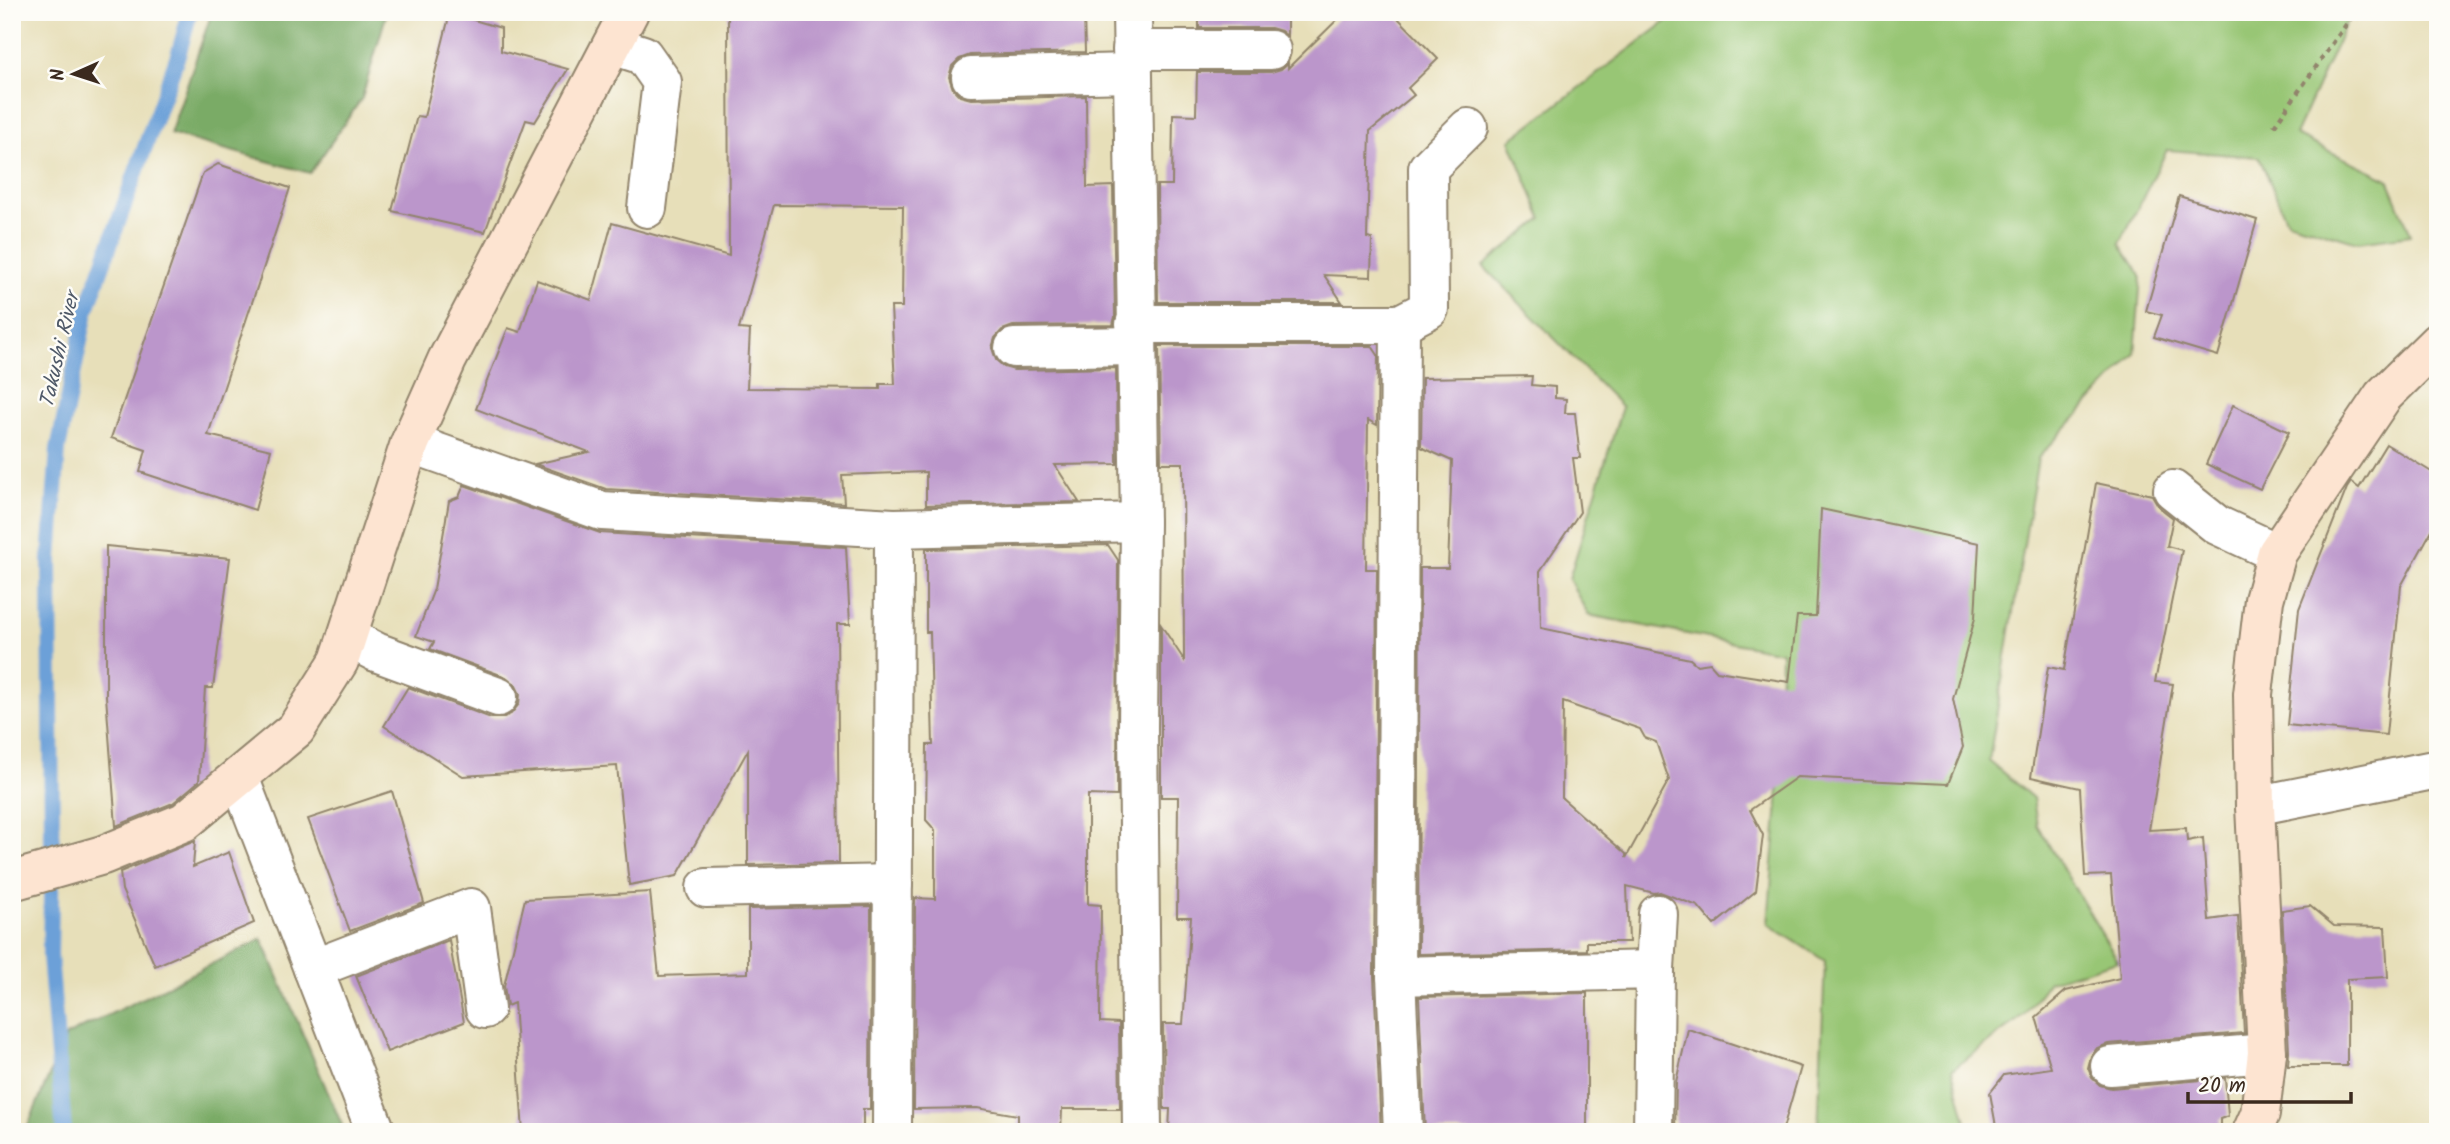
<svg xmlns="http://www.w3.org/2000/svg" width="2450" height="1144" font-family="Kalam,sans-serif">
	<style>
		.green { fill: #98c674; stroke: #6a7849; stroke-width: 2 }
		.forest { fill: #7aab66; stroke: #5a6a42; stroke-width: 2 }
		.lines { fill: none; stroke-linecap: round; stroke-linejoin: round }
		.stream { stroke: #6ca0d8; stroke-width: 16 }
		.building { fill: #bb96cb; fill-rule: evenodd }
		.street-casing { stroke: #91846c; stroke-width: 42 }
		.secondary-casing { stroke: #91846c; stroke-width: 42 }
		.path { stroke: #91846c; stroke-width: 4.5; stroke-dasharray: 5 5; stroke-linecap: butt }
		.street { stroke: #fff; stroke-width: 38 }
		.secondary { stroke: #fde4d1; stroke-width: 38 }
		.labels { text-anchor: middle; stroke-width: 5; stroke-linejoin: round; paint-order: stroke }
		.water-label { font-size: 21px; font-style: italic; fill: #4f5968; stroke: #fdfcf7 }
	</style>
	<rect width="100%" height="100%" fill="#fdfcf7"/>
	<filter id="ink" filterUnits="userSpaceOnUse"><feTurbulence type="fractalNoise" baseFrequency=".0143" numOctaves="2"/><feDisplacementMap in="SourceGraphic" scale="14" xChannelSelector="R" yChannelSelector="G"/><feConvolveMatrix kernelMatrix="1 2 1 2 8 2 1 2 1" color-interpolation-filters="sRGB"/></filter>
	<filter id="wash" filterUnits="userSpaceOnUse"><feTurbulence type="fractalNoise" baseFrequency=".00686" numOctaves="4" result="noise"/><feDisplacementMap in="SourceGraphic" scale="28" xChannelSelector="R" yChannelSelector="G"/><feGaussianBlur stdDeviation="1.57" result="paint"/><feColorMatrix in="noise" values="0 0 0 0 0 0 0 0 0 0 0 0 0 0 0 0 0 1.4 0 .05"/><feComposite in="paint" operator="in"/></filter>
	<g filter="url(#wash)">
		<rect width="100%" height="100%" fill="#e7dfb9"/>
		<!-- green -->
		<polygon class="green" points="1679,12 2351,12 2295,135 2388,179 2411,235 2358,242 2287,221 2259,157 2167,150 2120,243 2141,276 2135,354 2038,458 1989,761 2033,798 2037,825 2118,961 2049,981 2024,1015 1952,1070 1969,1132 1818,1132 1825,961 1768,924 1779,790 1781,652 1588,615 1569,579 1622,407 1483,266 1542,219 1510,140"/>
		<!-- forest -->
		<g class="forest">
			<polygon points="212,12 387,12 362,98 310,173 170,134"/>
			<polygon points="262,939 345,1132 25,1132 66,1036"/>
		</g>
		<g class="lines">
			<!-- stream -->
			<polyline class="stream" points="64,1132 50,955 52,845 50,559 58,449 86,312 179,52 190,12"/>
		</g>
		<g id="blocks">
			<!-- building -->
			<g class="building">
				<path d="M728,12H1084L1085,52L970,55L959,59L952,66L949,77L953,89L960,96L971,99L1086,96L1087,187L1113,186L1115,317L1113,325L1013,326L1002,330L995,338L992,348L996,360L1004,367L1014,370L1116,368L1117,464L1055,465L1079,502L926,505V472L842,475L844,503L606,489L535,464L589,452L476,409L508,328L520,332L537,280L591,300L612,223L729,256ZM774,205L903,206L902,307H891L895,384H880V389L747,388L750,330L739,329Z"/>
				<polygon points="1199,12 1287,12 1287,36 1281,31 1271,28 1199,28"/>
				<polygon points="1345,12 1392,12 1438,59 1408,88 1414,95 1370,131 1367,238 1372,239 1371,277 1324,275 1342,302 1158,302 1157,185 1172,185 1173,114 1196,115 1197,72 1271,72 1281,69 1288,63 1288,68"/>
				<polygon points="450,13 501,28 501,51 568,69 535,122 526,120 485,232 392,211 417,116 424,117"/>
				<polygon points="218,164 290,188 208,435 271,450 255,510 140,472 146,450 111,438 203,173"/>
				<polygon points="2179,196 2257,220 2218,356 2154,337 2162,315 2146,311"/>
				<polygon points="1159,346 1372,346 1378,355 1377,425 1368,420 1366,569 1377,569 1374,976 1381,1132 1169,1132 1170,1109 1164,1109 1163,1024 1183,1024 1191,917 1177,917 1178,797 1161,797 1161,625 1184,660 1183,463 1161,463"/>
				<path d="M1532,376L1531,385L1555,387V398L1566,399L1565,413H1575L1580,458H1573L1580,512L1540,571L1541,628L1690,659L1697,665L1710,663L1717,671L1789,682L1797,616H1816L1821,509L1979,543L1975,618L1953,699L1963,747L1948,784L1797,777L1750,810L1763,835L1756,891L1714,925L1698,906L1660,892L1654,893L1627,886L1629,942H1587V950L1418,954L1420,568H1448L1452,461L1421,447L1422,378ZM1563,702L1640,729L1645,738L1656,742L1669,780L1626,858V854L1562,798Z"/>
				<polygon points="2233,405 2289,432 2260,489 2206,464"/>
				<polygon points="2386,444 2438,476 2438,519 2401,586 2386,735 2287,725 2299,609 2347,488 2351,482 2359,488"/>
				<polygon points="2096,483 2152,495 2159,507 2173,518 2167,546 2182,550 2155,682 2173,684 2149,830 2186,828 2187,841 2203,838 2209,920 2238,916 2244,1033 2108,1044 2097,1048 2091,1056 2088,1068 2092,1078 2100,1085 2111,1088 2225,1078 2228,1116 2220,1119 2220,1132 1997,1132 1990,1093 2004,1075 2051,1068 2036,1017 2066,991 2120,978 2111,875 2085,876 2080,788 2031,777 2048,667 2064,670"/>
				<polygon points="464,485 600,533 846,547 850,624 837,624 839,863 748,865 748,750 677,876 629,885 617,766 463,776 384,726 408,687 491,718 502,718 511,714 519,704 520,694 515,684 506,677 430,649 434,642 416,636 434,589 449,501 459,497"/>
				<polygon points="1108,545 1118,560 1117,796 1088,795 1088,904 1101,905 1100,1022 1119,1023 1120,1109 1062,1109 1061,1132 1018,1132 1018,1115 977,1108 914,1109 915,898 935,899 935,830 926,820 927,745 933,745 930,632 926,632 926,549"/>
				<polygon points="106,546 230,558 213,688 205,688 199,781 173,803 116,826 106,696"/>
				<polygon points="392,791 424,903 350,931 308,819"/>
				<polygon points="195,841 193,867 229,852 254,923 155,966 122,890 120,872"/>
				<polygon points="650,892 659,976 748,973 748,909 871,906 870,1109 863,1109 863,1132 523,1132 514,1003 507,1006 504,986 525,899"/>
				<polygon points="2310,906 2334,926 2385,927 2388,977 2347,979 2347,1066 2288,1066 2289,1052 2282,910"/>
				<polygon points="449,940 464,1022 387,1052 356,976"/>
				<polygon points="1587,993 1587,1132 1425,1132 1419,997"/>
				<polygon points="1688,1029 1801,1067 1782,1132 1675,1132 1676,1082"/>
			</g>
		</g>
	</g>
	<g filter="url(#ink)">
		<use href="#blocks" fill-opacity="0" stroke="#91846c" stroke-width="2"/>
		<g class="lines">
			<!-- street casing -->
			<g class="street-casing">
				<g id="street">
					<polyline points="1132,12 1140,522 1138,727 1142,1132"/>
					<polyline points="612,45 643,55 662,82 647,208"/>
					<polyline points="1132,50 1271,50"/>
					<polyline points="971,77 1131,73"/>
					<polyline points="1135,324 1400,324 1396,976 1403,1132"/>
					<polyline points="1400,324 1429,309 1428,168 1468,128"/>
					<polyline points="1014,348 1136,346"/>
					<polyline points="410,443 602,511 894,528 1140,522"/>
					<polyline points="2173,490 2217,525 2277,553"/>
					<polyline points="347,637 376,652 498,697"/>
					<polyline points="239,777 376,1132"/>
					<polyline points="2255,806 2438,769"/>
					<polyline points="706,888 893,884"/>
					<polyline points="313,969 471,908 485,1009"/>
					<polyline points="1655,970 1658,914"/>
					<polyline points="1396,976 1655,970 1653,1132"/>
					<polyline points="2110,1066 2267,1053"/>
					<polyline points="892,1132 894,528"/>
				</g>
			</g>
			<!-- secondary casing -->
			<g class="secondary-casing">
				<g id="secondary">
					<polyline points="12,881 103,855 184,822 296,729 339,661 410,443 447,360 629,12"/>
					<polyline points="2252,1132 2260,1114 2267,1053 2255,806 2253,694 2264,600 2277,553 2383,396 2438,342"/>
				</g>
			</g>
			<!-- path -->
			<polyline class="path" points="2274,126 2355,12"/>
			<!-- street -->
			<use href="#street" class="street"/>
			<!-- secondary -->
			<use href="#secondary" class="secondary"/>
		</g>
	</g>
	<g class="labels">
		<!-- water labels -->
		<g class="water-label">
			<text transform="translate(59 350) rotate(-77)" y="7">Takushi River</text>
		</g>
	</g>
	<!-- margin -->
	<rect width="2450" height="1144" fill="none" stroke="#fdfcf7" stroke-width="42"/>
	<!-- north arrow -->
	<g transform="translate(74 74) rotate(267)" stroke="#fdfcf7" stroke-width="5" paint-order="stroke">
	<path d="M0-5L12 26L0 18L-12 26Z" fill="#3b2a1e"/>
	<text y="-10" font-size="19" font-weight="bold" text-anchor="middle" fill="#3b2a1e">N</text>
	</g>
	<!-- scale -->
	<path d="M2188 1092v10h163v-10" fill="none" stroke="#3b2a1e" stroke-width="3.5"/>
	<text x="2198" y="1092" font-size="21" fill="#3b2a1e" stroke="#fdfcf7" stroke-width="5" paint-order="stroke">20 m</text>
</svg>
